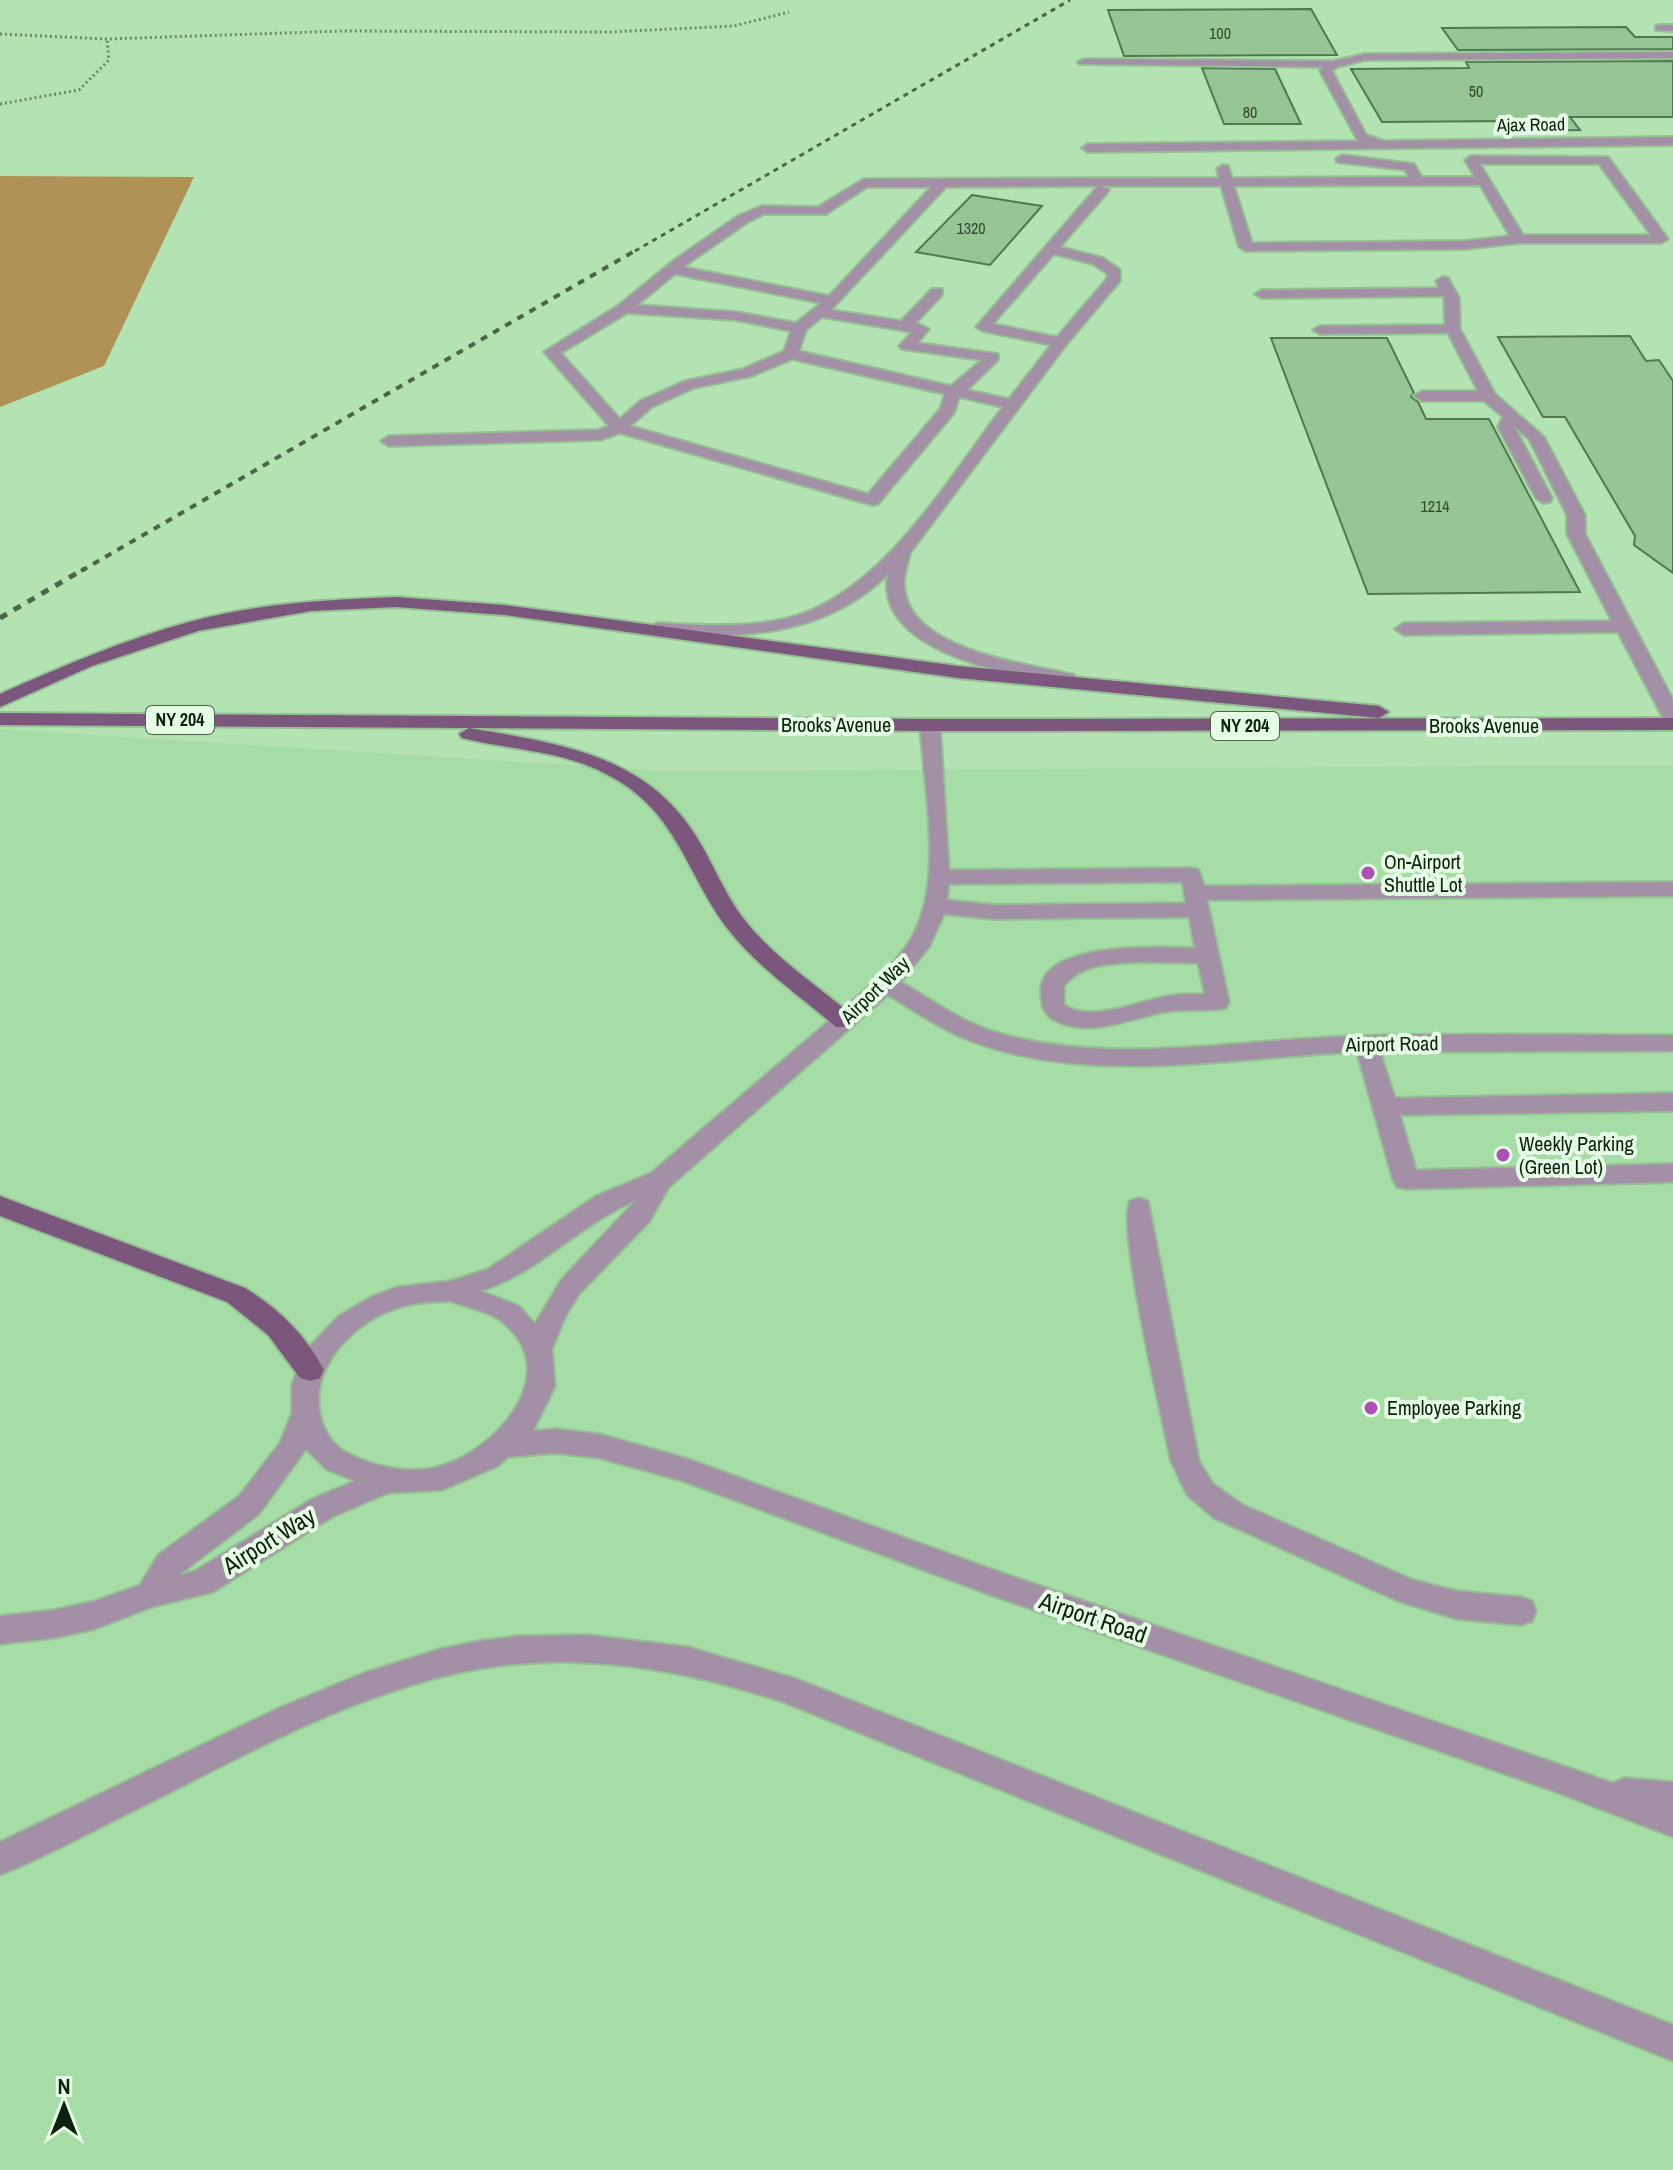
<svg xmlns="http://www.w3.org/2000/svg" width="1673" height="2170" font-family="'Archivo Narrow',sans-serif">
	<style>
		.built { fill: #a6dca5 }
		.forest { fill: #b09256 }
		.building { fill: #96c695; stroke: #4e7a4e; stroke-width: 2 }
		.lines { fill: none; stroke-linecap: round; stroke-linejoin: round }
		.minor-casing { stroke: #95c094; stroke-width: 4 }
		.major-casing { stroke: #95c094; stroke-width: 4 }
		.path { stroke: #688a67; stroke-width: 3; stroke-dasharray: 2 3; stroke-linecap: butt }
		.minor { fill: #a490a6; fill-rule: evenodd }
		.major { fill: #7b577e; fill-rule: evenodd }
		.rail-far2 { stroke: #496649; stroke-width: 3; stroke-dasharray: 5 5; stroke-linecap: butt }
		.rail-far1 { stroke: #496649; stroke-width: 4; stroke-dasharray: 7 7; stroke-linecap: butt }
		.rail { stroke: #496649; stroke-width: 5; stroke-dasharray: 8 8; stroke-linecap: butt }
		.poi-dot { fill: #af50b8; stroke: #e5fde4; stroke-width: 3 }
		.labels { text-anchor: middle; stroke-width: 8; stroke-linejoin: round; paint-order: stroke }
		.number-label { font-size: 16px; fill: #304a30 }
		.far-street-label { font-size: 18px; fill: #0e200e; stroke: #e5fde4 }
		.shield { fill: #e5fde4; stroke: #4e624e; stroke-width: 2 }
		.shield-label { font-size: 18px; font-weight: bold; fill: #0e200e }
		.street-label { font-size: 20px; fill: #0e200e; stroke: #e5fde4 }
		.poi-label { font-size: 20px; fill: #0e200e; stroke: #e5fde4; text-anchor: start }
		.near-street-label { font-size: 24px; fill: #0e200e; stroke: #e5fde4 }
	</style>
	<rect width="100%" height="100%" fill="#b3e3b2"/>
	<!-- built -->
	<polygon class="built" points="0,729 664,771 1673,765 1673,2170 0,2170"/>
	<!-- forest -->
	<polygon class="forest" points="0,176 194,177 104,366 0,407"/>
	<!-- building -->
	<g class="building">
		<polygon points="1311,9 1337,55 1124,56 1108,10"/>
		<polygon points="1626,27 1635,37 1673,37 1673,49 1458,50 1442,28"/>
		<polygon points="1673,61 1673,117 1570,117 1580,130 1514,131 1507,121 1382,122 1351,69 1469,68 1466,62"/>
		<polygon points="1202,68 1275,69 1301,124 1224,124"/>
		<polygon points="972,195 1042,206 990,265 916,252"/>
		<polygon points="1630,336 1646,361 1659,360 1673,381 1673,573 1634,545 1635,536 1565,417 1543,417 1498,337"/>
		<polygon points="1271,338 1387,338 1414,393 1411,397 1418,402 1426,419 1489,419 1580,592 1368,594"/>
	</g>
	<g class="lines">
		<!-- minor casing -->
		<g class="minor-casing">
			<g id="minor">
				<polygon points="1660,25 1673,25 1673,31 1656,30 1656,26"/>
				<polygon points="1673,52 1673,58 1365,60 1337,67 1332,71 1366,135 1384,141 1673,137 1673,145 1088,152 1082,148 1088,144 1358,141 1320,71 1323,67 1080,64 1078,62 1084,59 1333,61 1365,54"/>
				<path d="M1342,155L1414,164L1422,177H1475L1465,160L1471,156L1608,157L1668,239L1661,243H1519L1465,249L1246,251L1239,247L1221,186H1102L1109,190L1107,193L1060,247L1103,258L1120,270V281L1066,345L910,553C908,562 904,574 904,583C905,651 1026,663 1074,675L1077,679L1074,683L1067,685C1014,675 873,653 888,574C825,637 741,638 657,635L648,629L657,623C699,625 743,628 784,619C879,598 947,480 1003,407L959,397L954,413L878,504L872,505L620,433L600,440L389,446L381,441L389,436L598,430L609,426L544,352L619,305L673,261L738,216L762,206L818,207L864,179L1219,178L1217,169L1223,165L1228,166L1232,178L1409,177L1405,170L1337,162L1336,159ZM1480,164H1599L1651,235H1523ZM1480,185L1510,236L1465,241L1252,243L1234,186ZM1102,186L1097,187L976,327L983,331L1051,345L1009,399L967,390L998,360V354L918,343L929,329L916,323L942,295V289H932L901,321L831,310L946,187ZM867,187H931L829,296L683,267L748,222L764,214H826ZM1054,254L1093,264L1108,274L1106,280L1057,337L993,324ZM675,274L821,303L796,323L736,312L637,305ZM627,313L736,320L791,331L784,351L743,369L685,381L640,401L620,419L561,353ZM822,317L912,332L899,346L902,349L982,360L951,386L799,351L806,330ZM792,359L945,394L940,409L868,494L630,426L652,407L694,388L752,376Z"/>
				<polygon points="1443,277 1448,278 1459,298 1460,329 1495,394 1544,437 1585,515 1585,534 1673,700 1673,724 1663,718 1618,632 1404,635 1395,629 1404,623 1612,621 1567,534 1567,515 1529,439 1514,426 1552,498 1550,502 1544,503 1536,498 1498,427 1503,417 1484,401 1422,401 1414,396 1422,391 1478,391 1448,333 1320,334 1313,330 1320,326 1445,325 1444,296 1262,298 1255,294 1262,290 1439,288 1436,281"/>
				<path d="M930,719L940,725L949,870L1191,868L1199,870L1204,886L1673,882V896L1207,900L1229,1002L1226,1008C1209,1012 1189,1009 1171,1011C1134,1016 1093,1039 1056,1021C1043,1015 1041,1004 1041,991C1041,940 1163,947 1195,948L1189,917L993,919L944,914L929,947L901,982C930,999 959,1020 991,1031C1110,1067 1237,1039 1358,1036C1463,1033 1568,1035 1673,1035V1051L1380,1052L1395,1098L1673,1093V1111L1400,1115L1416,1170L1673,1164V1182L1406,1189L1397,1187L1393,1180L1357,1052C1230,1057 1090,1087 968,1040C939,1028 914,1011 888,995L669,1187L649,1222L579,1294L565,1317L552,1349L555,1386L533,1431L555,1429L599,1434L685,1458L988,1568L1613,1783L1624,1778L1673,1782V1837L1548,1789L988,1594L683,1481L599,1458L555,1453L508,1457L498,1466L442,1490L388,1493L332,1517L213,1592L152,1607L95,1629L54,1638L0,1644V1616L54,1610L95,1601L140,1585L158,1555L239,1496L280,1443L292,1413V1385L298,1368L312,1344L339,1316L371,1297L397,1287L451,1281L488,1269L596,1196L651,1173L878,979C892,964 907,949 916,929C942,873 924,785 920,725ZM1182,882L1186,903L993,905L947,900L949,884ZM1138,962L1198,963L1205,994C1192,994 1180,994 1167,996C1141,1001 1086,1024 1064,1004V986C1081,963 1112,964 1138,962ZM635,1201L561,1280L535,1324L519,1306L481,1291C538,1273 580,1224 635,1201ZM450,1301C465,1307 488,1311 501,1321C566,1371 498,1449 441,1466C411,1475 374,1467 347,1453C332,1445 323,1429 320,1414C310,1365 357,1319 401,1307C417,1302 434,1302 450,1301ZM306,1449L326,1469L355,1481L312,1499L195,1571L179,1575L259,1514Z"/>
				<path d="M1139,1198L1148,1201L1199,1461L1213,1484L1243,1505L1413,1580L1457,1591L1521,1597L1532,1601L1536,1611L1532,1621L1521,1625L1457,1619L1398,1601L1214,1518L1187,1495L1171,1461C1163,1421 1116,1226 1130,1201Z"/>
				<path d="M587,1635L688,1647L797,1679L1673,2025V2061L783,1702C685,1670 582,1651 478,1669C355,1691 242,1757 131,1812C88,1833 45,1857 0,1875V1842L279,1708L364,1673L440,1649L479,1641L519,1636Z"/>
			</g>
		</g>
		<!-- major casing -->
		<g class="major-casing">
			<g id="major">
				<path d="M396,597L504,605L958,666L1379,706L1389,712L1379,718L958,678L504,615L396,607L311,611L198,631L92,666L0,707V694C62,666 124,640 189,622C256,603 327,600 396,597Z"/>
				<polygon points="0,713 930,719 1673,718 1673,730 930,731 0,725"/>
				<path d="M469,728C555,743 642,753 694,833C712,860 723,892 743,918C773,957 815,984 852,1015L856,1021L852,1027H836C799,995 757,967 727,928C684,870 677,809 604,773C560,750 510,750 462,738L459,734Z"/>
				<path d="M0,1196L245,1288C278,1308 306,1335 324,1370L320,1378L310,1381L300,1378L268,1335L227,1302L0,1216Z"/>
			</g>
		</g>
		<!-- path -->
		<g class="path">
			<polyline points="0,34 107,39 343,31 610,32 734,26 789,12"/>
			<polyline points="0,104 79,90 109,60 107,39"/>
		</g>
		<!-- minor -->
		<use href="#minor" class="minor"/>
		<!-- major -->
		<use href="#major" class="major"/>
		<!-- rail-far2 -->
		<polyline class="rail-far2" points="635,251 1070,0"/>
		<!-- rail-far1 -->
		<polyline class="rail-far1" points="81,571 638,249"/>
		<!-- rail -->
		<polyline class="rail" points="0,618 84,569"/>
	</g>
	<!-- markers -->
	<g class="poi-dot">
		<circle cx="1368" cy="873" r="8"/>
		<circle cx="1503" cy="1155" r="8"/>
		<circle cx="1371" cy="1408" r="8"/>
	</g>
	<g class="labels">
		<!-- number labels -->
		<g class="number-label">
			<text x="1220" y="39">100</text>
			<text x="1476" y="97">50</text>
			<text x="1250" y="118">80</text>
			<text x="971" y="234">1320</text>
			<text x="1435" y="512">1214</text>
		</g>
		<!-- far-street labels -->
		<g class="far-street-label">
			<text transform="translate(1531 125) rotate(-1)" y="6">Ajax Road</text>
		</g>
		<!-- shield labels -->
		<g class="shield">
			<rect x="146" y="706" width="68" height="28" rx="6"/>
			<rect x="1211" y="712" width="68" height="28" rx="6"/>
		</g>
		<g class="shield-label">
			<text x="180" y="726">NY 204</text>
			<text x="1245" y="732">NY 204</text>
		</g>
		<!-- street labels -->
		<g class="street-label">
			<text x="836" y="732">Brooks Avenue</text>
			<text x="1484" y="733">Brooks Avenue</text>
			<text transform="translate(875 990) rotate(-44)" y="7">Airport Way</text>
			<text transform="translate(1392 1044) rotate(-1)" y="7">Airport Road</text>
		</g>
		<!-- poi labels -->
		<g class="poi-label">
			<text x="1384" y="869">On-Airport<tspan x="1384" dy="23">Shuttle Lot</tspan></text>
			<text x="1519" y="1151">Weekly Parking<tspan x="1519" dy="23">(Green Lot)</tspan></text>
			<text x="1387" y="1415">Employee Parking</text>
		</g>
		<!-- near-street labels -->
		<g class="near-street-label">
			<text transform="translate(269 1541) rotate(-32)" y="8">Airport Way</text>
			<text transform="translate(1093 1618) rotate(19)" y="8">Airport Road</text>
		</g>
	</g>
	<!-- north arrow -->
	<g transform="translate(64 2106)" stroke="#e5fde4" stroke-width="6" paint-order="stroke">
	<path d="M0-6L14 30L0 20L-14 30Z" fill="#0e200e"/>
	<text y="-12" font-size="22" font-weight="bold" text-anchor="middle" fill="#0e200e">N</text>
	</g>
</svg>
